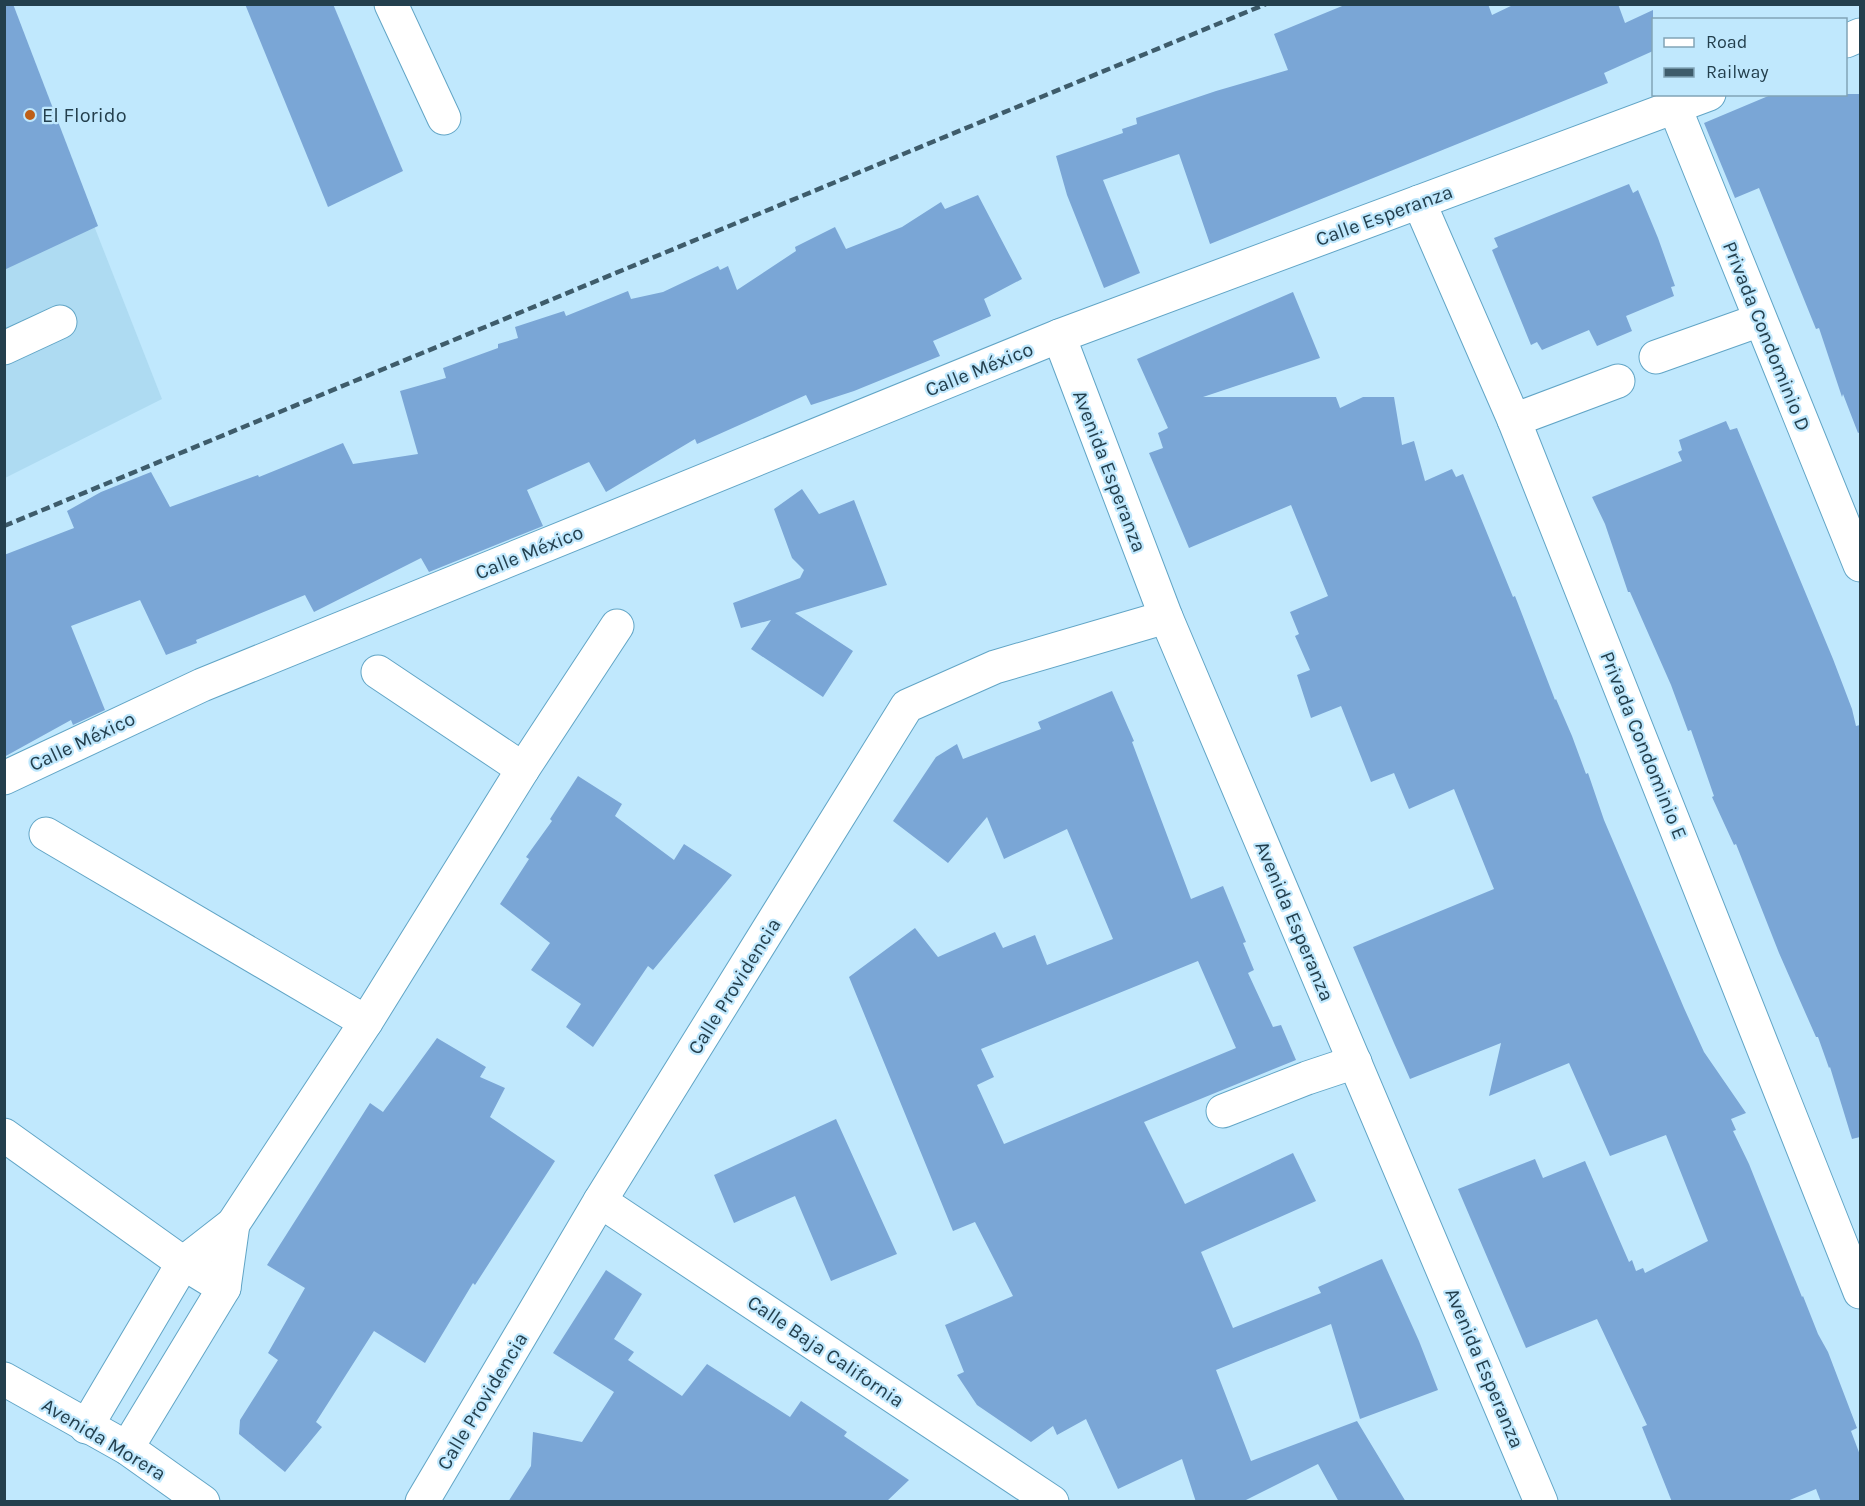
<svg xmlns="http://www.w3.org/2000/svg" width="1865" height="1506" font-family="Karla,sans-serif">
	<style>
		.built { fill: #aedbf2 }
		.building { fill: #7aa6d6; fill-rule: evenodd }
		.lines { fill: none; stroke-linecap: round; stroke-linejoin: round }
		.minor-casing { stroke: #61a5c6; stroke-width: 35 }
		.minor { stroke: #fff; stroke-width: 33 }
		.rail { stroke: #3e5c6b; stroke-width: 4.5; stroke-dasharray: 9 4.5; stroke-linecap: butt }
		.poi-dot { fill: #be5f18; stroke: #c0e8fd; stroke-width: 2 }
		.labels { text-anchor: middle; stroke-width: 4.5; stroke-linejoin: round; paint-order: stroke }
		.poi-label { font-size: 20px; fill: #233f4d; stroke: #c0e8fd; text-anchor: start }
		.street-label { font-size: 20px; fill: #233f4d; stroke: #c0e8fd }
	</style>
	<rect width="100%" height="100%" fill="#c0e8fd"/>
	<!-- built -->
	<polygon class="built" points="7,4 162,399 5,478 4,5"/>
	<!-- building -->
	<g class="building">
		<polygon points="4,4 13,4 98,226 4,270"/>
		<polygon points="245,4 333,4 403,171 328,207"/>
		<polygon points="1347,4 1488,4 1492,15 1515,4 1618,4 1625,23 1653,10 1653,51 1604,73 1608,83 1210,244 1179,154 1103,180 1140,273 1104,288 1067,195 1056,156 1123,133 1122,129 1137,124 1136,118 1216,91 1288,70 1274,34"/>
		<polygon points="1773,94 1860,94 1860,432 1858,433 1843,394 1842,397 1819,328 1816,329 1759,188 1735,198 1704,123"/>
		<polygon points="1629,184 1633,193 1638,190 1658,238 1675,286 1671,287 1674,296 1626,316 1632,331 1597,346 1589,330 1542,350 1537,342 1531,345 1492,250 1498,247 1494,238"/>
		<polygon points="978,195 1022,279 984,299 991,316 933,341 940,356 854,391 811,405 806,395 697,444 695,439 606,492 589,462 527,490 543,526 429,572 421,558 314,612 305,595 196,640 197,643 166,655 140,600 71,626 105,710 73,725 71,720 4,757 4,555 74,528 67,511 101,492 151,472 170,507 258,475 259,477 343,443 353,464 418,454 400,391 446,378 443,368 498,348 498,344 518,338 515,327 564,311 566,316 628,291 631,299 663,292 718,266 720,270 728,266 737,290 796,251 795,247 835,227 846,249 902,227 941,202 945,209"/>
		<polygon points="1293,292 1320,358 1203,397 1336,397 1340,408 1363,397 1394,397 1402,445 1414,441 1425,481 1452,469 1456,477 1463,474 1513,597 1515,596 1555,700 1556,699 1572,736 1586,774 1588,773 1604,820 1684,1008 1704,1052 1746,1113 1731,1119 1736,1130 1733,1131 1749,1164 1802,1297 1803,1296 1818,1334 1828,1352 1857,1428 1851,1431 1860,1455 1860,1502 1821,1502 1816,1489 1785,1502 1672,1502 1642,1427 1647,1425 1597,1319 1526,1348 1458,1189 1535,1159 1543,1178 1585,1161 1629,1262 1632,1260 1636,1271 1643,1268 1645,1273 1708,1241 1666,1135 1610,1156 1569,1063 1489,1096 1501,1043 1410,1079 1394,1043 1353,947 1494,889 1454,789 1409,809 1394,773 1371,782 1341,706 1311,718 1297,675 1310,670 1295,636 1299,634 1290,612 1328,596 1291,505 1189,548 1149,453 1163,448 1158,433 1168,428 1137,359"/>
		<polygon points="1726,421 1730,430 1737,428 1833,659 1852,709 1856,726 1860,725 1860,1137 1852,1139 1830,1067 1829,1068 1818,1037 1816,1037 1779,953 1736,844 1734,845 1712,797 1714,796 1691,730 1688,731 1671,685 1630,592 1628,592 1605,524 1592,497 1682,461 1678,452 1682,450 1679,440"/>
		<polygon points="802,489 819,514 854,500 887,585 795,613 853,651 823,697 751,649 771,620 741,628 733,603 800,578 804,570 792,558 774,509"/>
		<path d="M1112,691L1134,741L1132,742L1191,899L1223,886L1246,942L1243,943L1254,970L1248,973L1273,1027L1281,1025L1296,1060L1144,1122L1185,1204L1293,1153L1316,1201L1201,1252L1233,1328L1321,1293L1318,1287L1382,1259L1419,1341L1438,1390L1360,1419L1331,1324L1216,1370L1251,1461L1357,1421L1406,1502H1339L1318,1464L1242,1502H1196L1182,1459L1118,1489L1086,1419L1057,1435L1053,1426L1031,1442L977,1405L957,1375L964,1372L945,1325L1013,1296L975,1222L953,1231L849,977L915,928L938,957L995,932L1003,948L1035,935L1047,965L1113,939L1067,829L1004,859L987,817L948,863L893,821L936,757L957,744L963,759L1041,729L1038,722ZM1198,961L1236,1048L1004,1144L977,1085L994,1077L981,1049Z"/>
		<polygon points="578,776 622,804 615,816 674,860 684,844 732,875 653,970 648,966 593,1047 566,1027 581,1004 531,970 550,943 500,904 529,859 526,857 552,821 550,819"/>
		<polygon points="437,1038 486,1067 480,1077 505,1088 490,1117 555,1161 475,1285 473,1283 425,1363 374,1331 316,1422 322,1427 285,1472 239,1434 240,1420 278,1360 268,1353 305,1288 267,1265 370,1103 383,1112"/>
		<polygon points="836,1119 897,1254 831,1281 795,1196 734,1223 714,1175"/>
		<polygon points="606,1270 642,1294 614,1339 634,1352 628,1360 682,1396 707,1364 790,1417 801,1401 847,1432 844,1436 909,1480 886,1502 508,1502 531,1466 533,1432 582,1442 614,1392 553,1353"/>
	</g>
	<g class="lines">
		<!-- minor casing -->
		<g class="minor-casing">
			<g id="minor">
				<polyline points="391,4 444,118"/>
				<polyline points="1846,41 1860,35"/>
				<polyline points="1675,108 1860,565"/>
				<polyline points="1419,202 1514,420 1860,1292"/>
				<polyline points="1059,336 1166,617 1541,1502"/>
				<polyline points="4,348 60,322"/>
				<polyline points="1656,357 1760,320"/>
				<polyline points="1514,420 1618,381"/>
				<polyline points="378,672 523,769"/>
				<polyline points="4,778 202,685 1059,336 1709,94"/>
				<polyline points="46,834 366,1022"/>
				<polyline points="1223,1111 1307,1078 1355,1062"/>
				<polyline points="4,1135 183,1263 224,1288"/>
				<polyline points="600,1201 1052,1502"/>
				<polyline points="4,1379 127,1448 203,1502"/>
				<polyline points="86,1427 183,1263 233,1224 366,1022 523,769 617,626"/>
				<polyline points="127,1448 224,1288 233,1224"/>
				<polyline points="422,1502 600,1201 907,706 995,667 1166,617"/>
			</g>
		</g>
		<!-- minor -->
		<use href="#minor" class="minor"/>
		<!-- rail -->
		<polyline class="rail" points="4,526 1266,4"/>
	</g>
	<!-- markers -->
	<circle class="poi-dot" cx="30" cy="115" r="6"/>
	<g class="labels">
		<!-- poi labels -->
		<g class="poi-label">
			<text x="42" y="122">El Florido</text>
		</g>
		<!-- street labels -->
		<g class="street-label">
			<text transform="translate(1384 215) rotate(-20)" y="7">Calle Esperanza</text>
			<text transform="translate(1767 336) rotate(68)" y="7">Privada Condominio D</text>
			<text transform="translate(979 369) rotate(-22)" y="7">Calle México</text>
			<text transform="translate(1110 471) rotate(69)" y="7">Avenida Esperanza</text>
			<text transform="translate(529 552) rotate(-22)" y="7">Calle México</text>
			<text transform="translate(82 741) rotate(-25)" y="7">Calle México</text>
			<text transform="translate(1644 745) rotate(68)" y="7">Privada Condominio E</text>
			<text transform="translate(1295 921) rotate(67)" y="7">Avenida Esperanza</text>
			<text transform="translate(734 986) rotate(-58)" y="7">Calle Providencia</text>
			<text transform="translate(826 1351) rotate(34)" y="7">Calle Baja California</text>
			<text transform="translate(1485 1368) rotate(67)" y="7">Avenida Esperanza</text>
			<text transform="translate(482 1401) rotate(-59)" y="7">Calle Providencia</text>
			<text transform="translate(104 1439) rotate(31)" y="7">Avenida Morera</text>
		</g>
	</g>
	<!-- border -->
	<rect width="1865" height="1506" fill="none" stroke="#233f4d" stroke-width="12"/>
	<!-- legend -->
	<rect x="1652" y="18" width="195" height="78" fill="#c0e8fd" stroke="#81a4b7" stroke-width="1.5"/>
	<rect x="1664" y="38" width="30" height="9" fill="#ffffff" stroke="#81a4b7" stroke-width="1.5"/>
	<text x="1706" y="48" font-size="18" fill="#233f4d">Road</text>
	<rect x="1664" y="68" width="30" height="9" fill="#3e5c6b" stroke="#81a4b7" stroke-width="1.5"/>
	<text x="1706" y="78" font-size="18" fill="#233f4d">Railway</text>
</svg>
